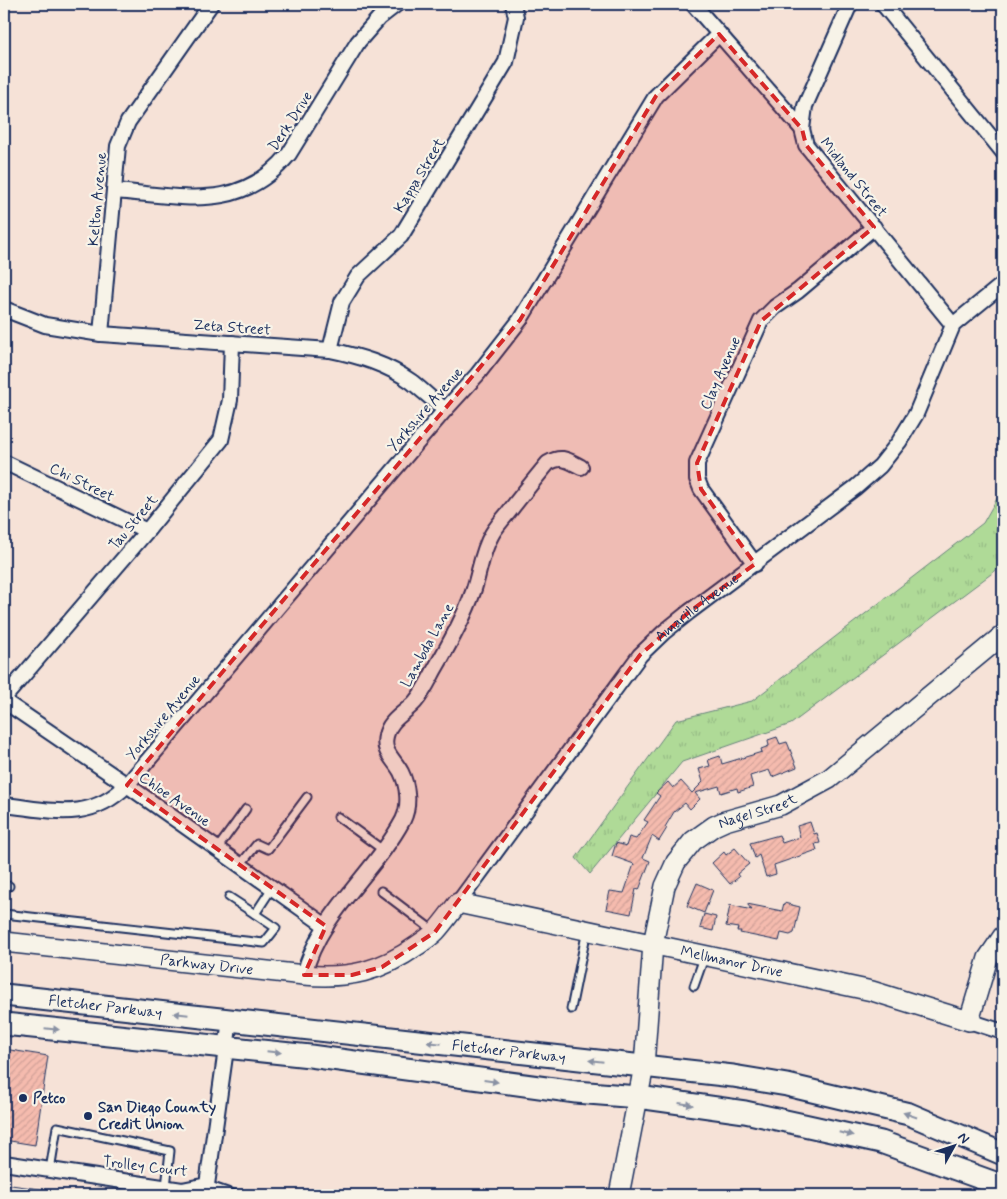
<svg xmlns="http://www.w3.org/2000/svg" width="1007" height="1199" font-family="Mynerve,sans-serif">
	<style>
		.grass { fill: url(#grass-tufts); stroke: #65847a }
		.building { fill: url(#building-hatch); stroke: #1b2f5e }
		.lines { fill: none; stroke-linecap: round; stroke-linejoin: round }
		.lane-casing { stroke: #1b2f5e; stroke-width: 11 }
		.street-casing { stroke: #1b2f5e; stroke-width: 18 }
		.secondary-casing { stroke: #1b2f5e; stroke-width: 22 }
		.primary-casing { stroke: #1b2f5e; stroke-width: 25 }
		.lane { stroke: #f7f3e8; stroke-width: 7 }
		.street { stroke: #f7f3e8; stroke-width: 14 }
		.secondary { stroke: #f7f3e8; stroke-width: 19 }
		.primary { stroke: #f7f3e8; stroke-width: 21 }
		.tram { stroke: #1b2f5e; stroke-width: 1 }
		.rail { stroke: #1b2f5e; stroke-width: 4; stroke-dasharray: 8 4; stroke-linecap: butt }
		.oneway { fill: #8991a3 }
		.marked { fill: #d62828; fill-opacity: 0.2; stroke: #d62828; stroke-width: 4; stroke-dasharray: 10 6; stroke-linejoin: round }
		.poi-dot { fill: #1b2f5e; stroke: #f7f3e8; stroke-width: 2 }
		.labels { text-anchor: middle; stroke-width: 4.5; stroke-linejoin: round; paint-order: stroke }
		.street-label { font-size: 15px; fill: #1b2f5e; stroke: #f7f3e8 }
		.poi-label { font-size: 15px; font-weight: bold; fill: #1b2f5e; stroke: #f7f3e8; text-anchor: start }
	</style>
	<defs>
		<pattern id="grass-tufts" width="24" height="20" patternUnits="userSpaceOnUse" patternTransform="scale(1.25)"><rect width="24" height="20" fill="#afda97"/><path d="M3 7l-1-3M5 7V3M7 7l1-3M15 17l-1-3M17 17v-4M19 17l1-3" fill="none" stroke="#96bb85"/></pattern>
		<pattern id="building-hatch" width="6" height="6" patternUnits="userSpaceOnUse" patternTransform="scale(1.25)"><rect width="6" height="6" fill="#f5bbae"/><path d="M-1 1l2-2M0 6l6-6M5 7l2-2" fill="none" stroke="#d1a198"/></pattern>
	</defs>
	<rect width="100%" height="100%" fill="#f6e2d7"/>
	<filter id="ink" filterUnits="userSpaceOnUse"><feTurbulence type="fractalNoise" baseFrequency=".02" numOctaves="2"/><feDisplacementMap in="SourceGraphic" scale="10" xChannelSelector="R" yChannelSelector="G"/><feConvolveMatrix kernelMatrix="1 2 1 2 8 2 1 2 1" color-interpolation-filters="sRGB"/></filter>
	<g filter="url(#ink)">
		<!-- grass -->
		<polygon class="grass" points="1003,488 1003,565 791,724 682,762 590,874 576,858 676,720 752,701 983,523"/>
		<!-- building -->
		<g class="building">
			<polygon points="777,737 780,744 787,742 797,767 772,777 769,770 750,776 753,787 738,792 737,788 721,793 719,786 695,793 700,799 690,809 685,803 674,812 665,827 667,828 659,841 652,836 643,858 650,861 639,890 636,889 631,914 606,909 610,891 624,893 634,864 612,856 616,843 626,846 629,837 636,839 648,822 644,820 660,796 656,793 668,782 673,788 681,781 692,793 703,782 699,769 710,766 708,760 720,756 722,764 762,752 761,749 769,746 768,740"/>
			<polygon points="810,822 814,834 817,833 820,843 815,844 817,850 774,865 776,874 766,877 759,855 755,858 750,843 779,835 782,843 800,837 797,826"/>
			<polygon points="735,848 749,864 737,874 739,877 730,884 712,863 724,852 726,855"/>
			<polygon points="697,883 713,890 704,913 687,906"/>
			<polygon points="784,903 800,907 794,933 790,935 781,933 779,941 740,933 741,931 737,931 738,928 726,926 730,905 752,910 747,904 782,911"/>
			<polygon points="704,914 716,917 713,931 700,928"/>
			<polygon points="4,1049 48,1056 35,1145 4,1140"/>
		</g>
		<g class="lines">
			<!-- lane casing -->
			<g class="lane-casing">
				<g id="lane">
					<polyline points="338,817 383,850"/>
					<polyline points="217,849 246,809"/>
					<polyline points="240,865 257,844 268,849 307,797"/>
					<polyline points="4,886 9,886"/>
					<polyline points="381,891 435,932"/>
					<polyline points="229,897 255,914"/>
					<polyline points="4,914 264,943 276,928 255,914 272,888"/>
					<polyline points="694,986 705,955"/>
					<polyline points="571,1009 587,930"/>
					<polyline points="50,1170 57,1127 170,1151 166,1187"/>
					<polyline points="207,1185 236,1195"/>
				</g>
			</g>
			<!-- street casing -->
			<g class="street-casing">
				<g id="street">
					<polyline points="693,4 802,129 806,145 953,325"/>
					<polyline points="883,4 1003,152"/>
					<polyline points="802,129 805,106 850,4"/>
					<path d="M114,191C182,196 240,214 289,154L358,42L379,18L397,4"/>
					<path d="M4,309L45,325L101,334L330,350C359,356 387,364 412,382C423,391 434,401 445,410"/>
					<polyline points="101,334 118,146 128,122 211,4"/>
					<polyline points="330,350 342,302 358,276 401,236 506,62 516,17 513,4"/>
					<polyline points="4,462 147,531"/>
					<polyline points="755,564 701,489 697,479 697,463 761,321 775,307 798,291 874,227"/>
					<polyline points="4,698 147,531 221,440 230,400 232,343"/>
					<polyline points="4,701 127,785 326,926"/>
					<path d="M4,805C51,810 89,823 127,785L445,410L477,375L520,320L656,96L719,34"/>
					<path id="s1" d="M458,903L640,655L664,632L689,612L856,487L880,466L899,442L916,414L953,325L1003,284"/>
					<path d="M304,975C319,914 374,874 403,820C410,806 408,786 401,772C394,759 382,752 386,736C389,720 405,713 415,702C423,693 429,680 435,669C449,645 464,618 473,592C480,572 481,553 492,534C496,527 502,520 508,513C521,496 534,480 548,463C562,455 567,460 581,467"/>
					<polyline points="969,1021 1003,1032"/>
					<polyline points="4,1163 182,1190 207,1185 230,1020"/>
				</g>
			</g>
			<!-- secondary casing -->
			<g class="secondary-casing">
				<g id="secondary">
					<path id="s2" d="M4,942L304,975C349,979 380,972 418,945C424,941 431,936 436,931C444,922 451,912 458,903L872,991L969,1021L988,958L1003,936"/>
					<path id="s3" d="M619,1195L644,1066L653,944L665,886L676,862L693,841L714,826L725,821L781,805L829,779L1003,635"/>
				</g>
			</g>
			<!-- primary casing -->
			<g class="primary-casing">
				<g id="primary">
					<path id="s4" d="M4,995L733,1076L787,1085L909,1114L1003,1154"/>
					<polyline points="4,1024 310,1056 576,1092 638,1097 745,1112 881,1142 1003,1186"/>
				</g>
			</g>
			<!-- lane -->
			<use href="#lane" class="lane"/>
			<!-- street -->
			<use href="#street" class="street"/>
			<!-- secondary -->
			<use href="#secondary" class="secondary"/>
			<!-- primary -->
			<use href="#primary" class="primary"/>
			<!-- tram -->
			<polyline class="tram" points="4,1184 82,1195"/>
			<!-- rail -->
			<polyline class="rail" points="4,1192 25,1195"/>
		</g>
		<!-- one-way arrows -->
		<defs><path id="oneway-solid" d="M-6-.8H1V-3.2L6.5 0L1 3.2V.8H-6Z" transform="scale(1.25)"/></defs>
		<g class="oneway">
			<use href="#oneway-solid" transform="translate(181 1014) rotate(-174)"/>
			<use href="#oneway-solid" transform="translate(52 1029) rotate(6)"/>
			<use href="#oneway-solid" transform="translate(434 1043) rotate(-174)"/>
			<use href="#oneway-solid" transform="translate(274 1052) rotate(6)"/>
			<use href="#oneway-solid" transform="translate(596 1061) rotate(-174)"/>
			<use href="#oneway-solid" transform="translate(491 1081) rotate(8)"/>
			<use href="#oneway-solid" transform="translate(686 1104) rotate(8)"/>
			<use href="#oneway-solid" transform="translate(910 1115) rotate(-161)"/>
			<use href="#oneway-solid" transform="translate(846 1134) rotate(13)"/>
		</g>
	</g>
	<!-- marked area -->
	<path class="marked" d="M719,34L802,129L806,145L874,227L761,321L697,463L701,489L755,564L689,612L640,655L435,932L382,967L352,975H304L326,926L127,785L520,320L656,96Z"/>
	<!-- markers -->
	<g class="poi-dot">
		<circle cx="23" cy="1098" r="5"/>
		<circle cx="88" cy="1116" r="5"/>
	</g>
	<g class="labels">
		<!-- street labels -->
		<g class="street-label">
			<text transform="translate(290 121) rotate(-57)" y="5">Derk Drive</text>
			<text transform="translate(419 175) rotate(-59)" y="5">Kappa Street</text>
			<text transform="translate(854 177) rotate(51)" y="5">Midland Street</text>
			<text transform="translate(97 199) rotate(-85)" y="5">Kelton Avenue</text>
			<text transform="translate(232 327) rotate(4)" y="5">Zeta Street</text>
			<text transform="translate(720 373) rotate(-66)" y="5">Clay Avenue</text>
			<text transform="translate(425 409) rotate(-49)" y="5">Yorkshire Avenue</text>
			<text transform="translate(82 482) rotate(26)" y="5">Chi Street</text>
			<text transform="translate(133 522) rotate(-50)" y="5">Tau Street</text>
			<text dy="5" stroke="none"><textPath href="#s1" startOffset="382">Amarillo Avenue</textPath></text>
			<text transform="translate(427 645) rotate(-61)" y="5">Lambda Lane</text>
			<text transform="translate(163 717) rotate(-50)" y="5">Yorkshire Avenue</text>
			<text transform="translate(175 799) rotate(35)" y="5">Chloe Avenue</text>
			<text dy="5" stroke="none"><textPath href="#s3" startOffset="438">Nagel Street</textPath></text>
			<text dy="5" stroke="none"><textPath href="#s2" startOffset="761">Mellmanor Drive</textPath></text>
			<text dy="5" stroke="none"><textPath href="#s2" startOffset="204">Parkway Drive</textPath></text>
			<text dy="5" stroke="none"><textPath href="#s4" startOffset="102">Fletcher Parkway</textPath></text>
			<text dy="5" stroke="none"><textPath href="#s4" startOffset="508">Fletcher Parkway</textPath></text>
			<text transform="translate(145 1166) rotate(7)" y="5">Trolley Court</text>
		</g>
		<!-- poi labels -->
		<g class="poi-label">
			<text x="33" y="1103">Petco</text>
			<text x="98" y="1112">San Diego County<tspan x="98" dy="17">Credit Union</tspan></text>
		</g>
	</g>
	<!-- margin -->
	<rect width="1007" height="1199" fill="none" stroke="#f7f3e8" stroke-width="20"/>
	<rect x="10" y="10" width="987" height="1179" fill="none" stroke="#1b2f5e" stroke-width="2" filter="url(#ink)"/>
	<!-- north arrow -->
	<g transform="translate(954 1146) rotate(50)" stroke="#f7f3e8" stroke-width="4" paint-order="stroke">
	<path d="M0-4L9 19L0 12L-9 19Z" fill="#1b2f5e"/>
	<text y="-8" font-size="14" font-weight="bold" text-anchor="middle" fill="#1b2f5e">N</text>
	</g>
</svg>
